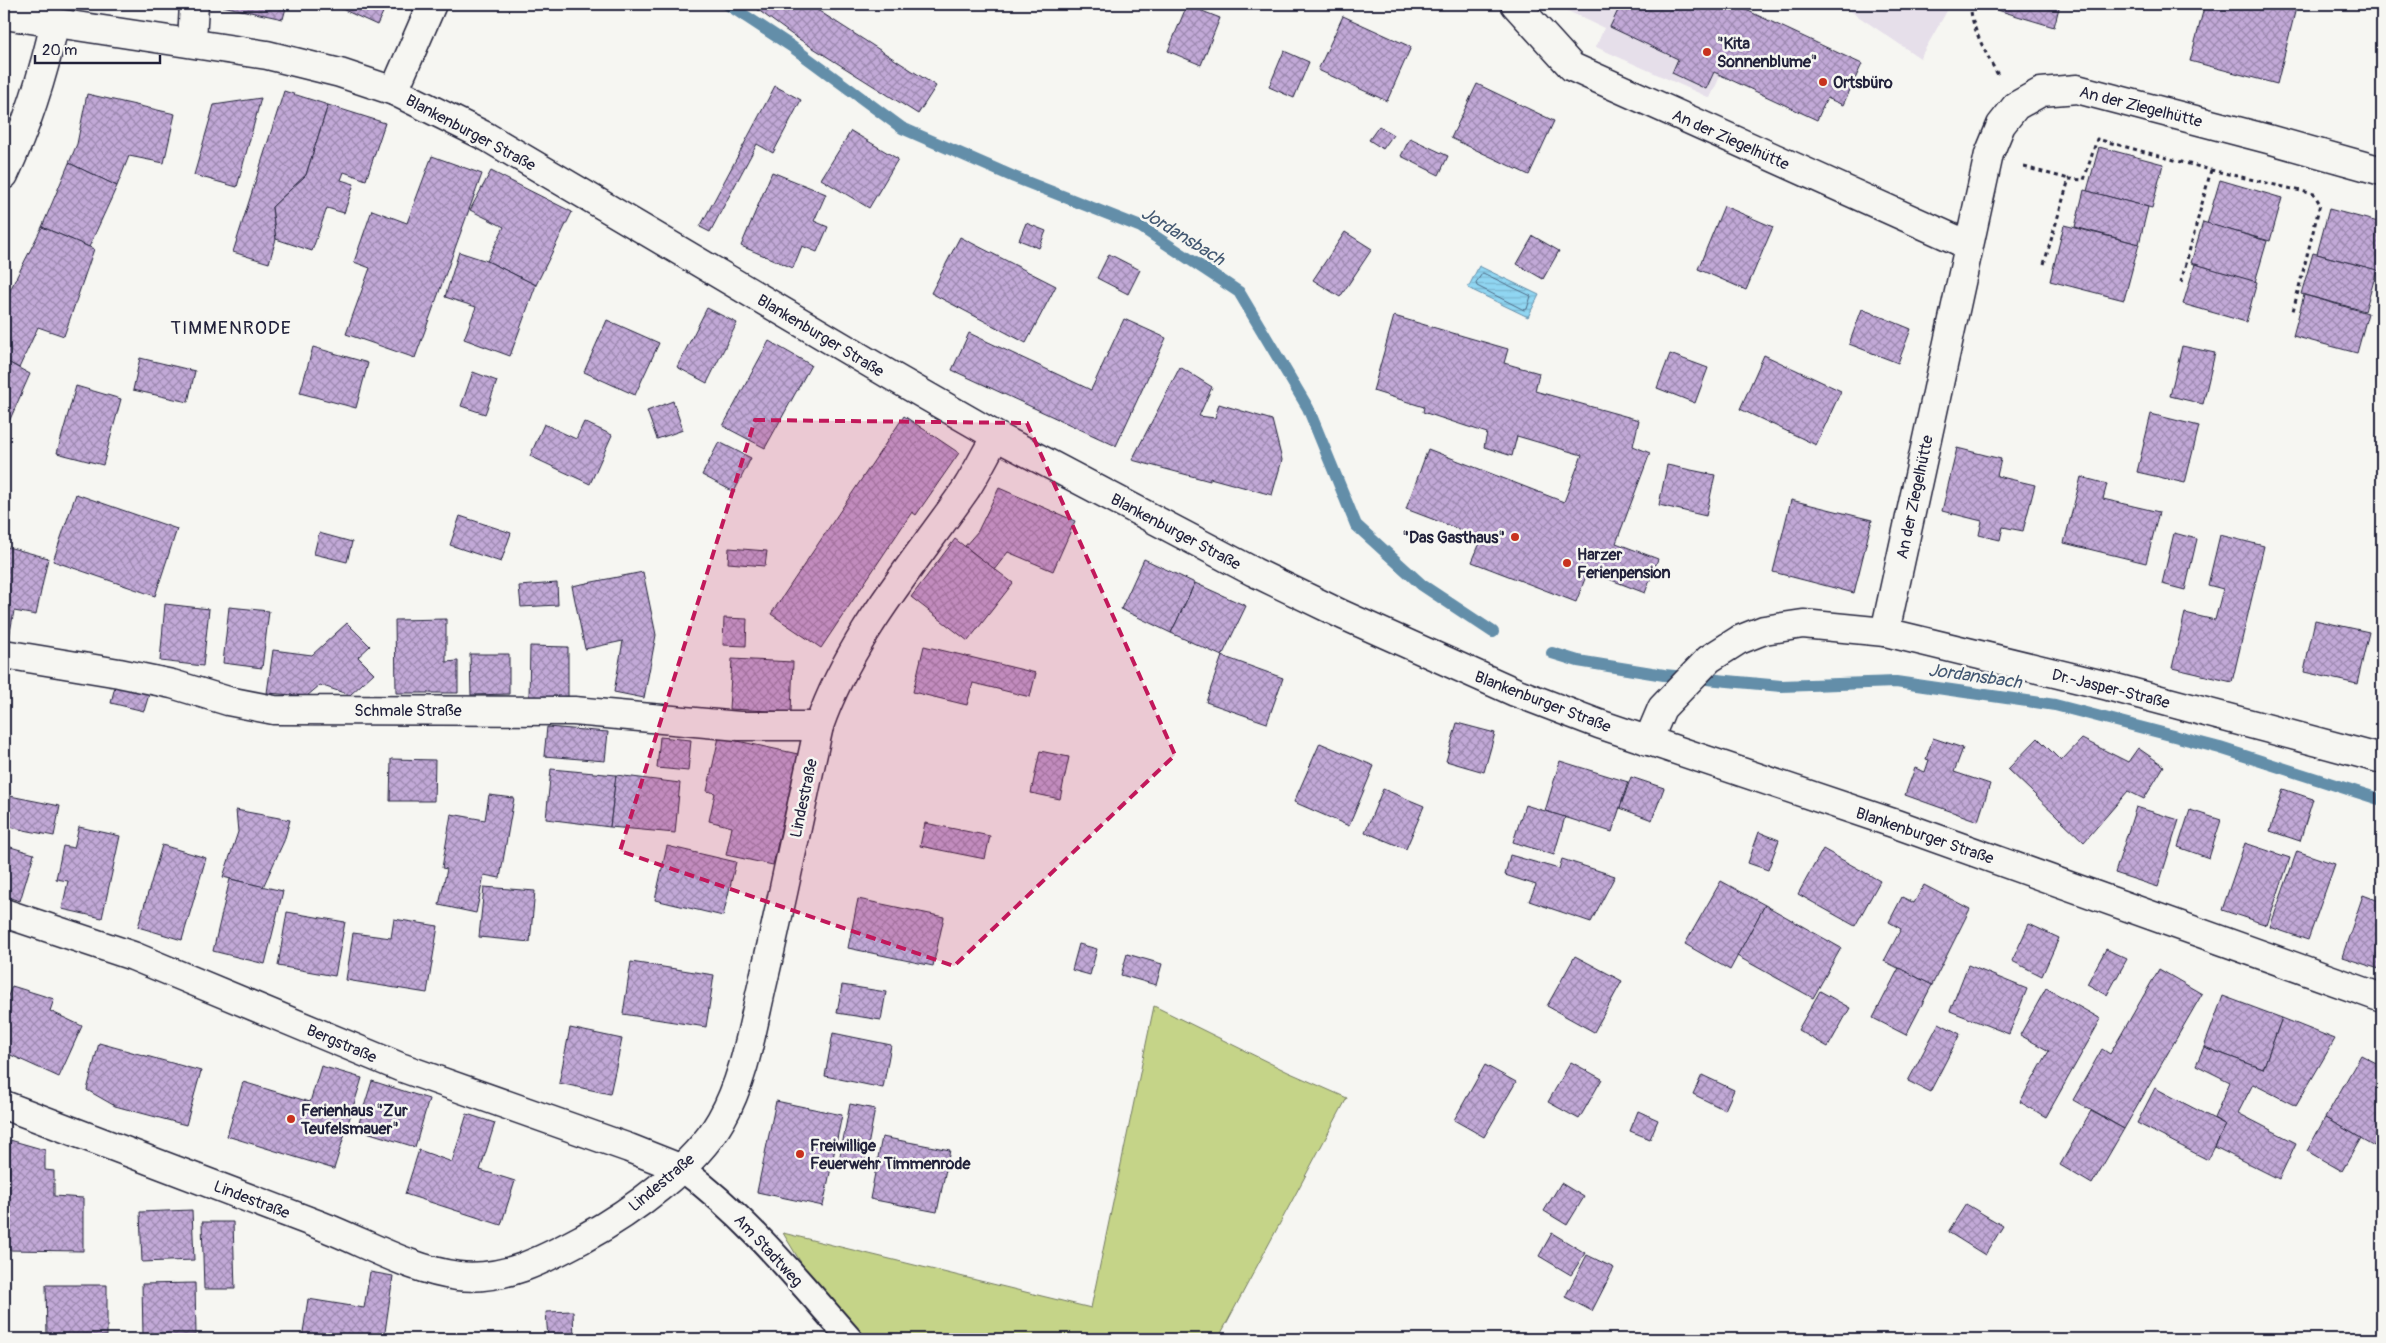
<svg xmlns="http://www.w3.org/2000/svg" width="2386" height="1343" font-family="Pangolin,sans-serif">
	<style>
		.built { fill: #e6dfea }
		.grass { fill: #c5d488; stroke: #747b62 }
		.water { fill: url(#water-rules); stroke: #648ea9 }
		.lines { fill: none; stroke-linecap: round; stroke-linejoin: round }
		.shore { stroke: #4e6a84; stroke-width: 1 }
		.stream { stroke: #648ea9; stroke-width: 12 }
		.building { fill: url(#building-cross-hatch); stroke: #22223b }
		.service-casing { stroke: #22223b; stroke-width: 28 }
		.minor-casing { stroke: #22223b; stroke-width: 31 }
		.tertiary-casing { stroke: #22223b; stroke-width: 31 }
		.secondary-casing { stroke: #22223b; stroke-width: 31 }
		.path { stroke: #22223b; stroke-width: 3; stroke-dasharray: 4 4; stroke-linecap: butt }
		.service { stroke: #f6f6f2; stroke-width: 24 }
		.minor { stroke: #f6f6f2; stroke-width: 28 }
		.tertiary { stroke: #f6f6f2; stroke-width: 28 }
		.secondary { stroke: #f6f6f2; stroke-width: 28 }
		.marked { fill: #c2185b; fill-opacity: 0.2; stroke: #c2185b; stroke-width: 4; stroke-dasharray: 10 6; stroke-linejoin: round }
		.poi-dot { fill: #c8321e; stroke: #f6f6f2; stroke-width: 2 }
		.labels { text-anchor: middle; stroke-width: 5; stroke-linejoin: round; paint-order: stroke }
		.poi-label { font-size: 16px; font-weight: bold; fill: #22223b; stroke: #f6f6f2; text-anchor: start }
		.street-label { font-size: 16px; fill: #22223b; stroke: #f6f6f2 }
		.water-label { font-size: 18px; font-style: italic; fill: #435872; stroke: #f6f6f2 }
		.quarter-label { font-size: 19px; letter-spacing: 1px; fill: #22223b; stroke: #f6f6f2 }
	</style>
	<defs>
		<pattern id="water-rules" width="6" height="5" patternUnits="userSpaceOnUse" patternTransform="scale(1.25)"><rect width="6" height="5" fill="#90d6f2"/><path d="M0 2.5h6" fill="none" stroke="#7cb7d0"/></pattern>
		<pattern id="building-cross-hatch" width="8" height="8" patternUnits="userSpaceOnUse" patternTransform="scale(1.25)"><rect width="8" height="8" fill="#c2a9d7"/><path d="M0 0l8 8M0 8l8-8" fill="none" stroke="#9d89b0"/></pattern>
	</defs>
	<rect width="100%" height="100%" fill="#f6f6f2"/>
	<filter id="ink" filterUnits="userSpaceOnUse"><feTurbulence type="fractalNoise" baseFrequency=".02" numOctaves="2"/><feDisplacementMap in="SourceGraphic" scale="10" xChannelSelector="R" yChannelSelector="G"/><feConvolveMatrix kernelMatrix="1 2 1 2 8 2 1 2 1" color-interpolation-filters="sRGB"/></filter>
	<g filter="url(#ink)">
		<!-- built -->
		<g class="built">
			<polygon points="1553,4 1754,4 1710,98 1596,47 1604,28"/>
			<polygon points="1840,4 1951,4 1920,58"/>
		</g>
		<!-- grass -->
		<polygon class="grass" points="1154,1006 1288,1072 1347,1098 1218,1339 867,1339 809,1276 783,1233 1091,1308"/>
		<!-- water -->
		<polygon class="water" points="1479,266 1539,295 1528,317 1468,288"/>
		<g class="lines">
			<!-- shore -->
			<polygon class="shore" points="1483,273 1531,296 1527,309 1524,310 1477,286 1476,283"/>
			<!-- stream -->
			<g class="stream">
				<polyline points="727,4 791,46 902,128 1014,177 1141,227 1239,292 1308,408 1356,525 1422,585 1493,632"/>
				<polyline points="1552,653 1578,661 1664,675 1781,686 1896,682 2055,705 2220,748 2382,800"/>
			</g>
		</g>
		<!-- building -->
		<g class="building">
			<polygon points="213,4 287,4 283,19"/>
			<polygon points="331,4 387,4 377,25"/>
			<polygon points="750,4 808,4 936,86 918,114 791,34"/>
			<polygon points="1621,4 1747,4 1744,9 1862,64 1843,105 1827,98 1817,120 1714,72 1706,89 1672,73 1678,59 1610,27"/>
			<polygon points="1995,4 2060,4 2054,27 1994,9"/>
			<polygon points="2205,4 2297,4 2277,84 2190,61"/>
			<polygon points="1187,5 1220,18 1201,65 1168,51"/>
			<polygon points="1343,16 1411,47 1387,101 1318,70"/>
			<polygon points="1284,51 1309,62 1294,98 1269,87"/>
			<polygon points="1477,84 1554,121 1529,175 1451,138"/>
			<polygon points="775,86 801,100 773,153 757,144 710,232 700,227"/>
			<polygon points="284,91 328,105 306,175 272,207 276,239 269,263 233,252"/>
			<polygon points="87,94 175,114 164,163 129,156 117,186 69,163 77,144"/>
			<polygon points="261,98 237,187 194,175 214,105"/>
			<polygon points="328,105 385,123 366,180 344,172 341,180 354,184 344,213 327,208 312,251 276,239 272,207 306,175"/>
			<polygon points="1379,126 1393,135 1383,149 1369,140"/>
			<polygon points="851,131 898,159 869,208 821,179"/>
			<polygon points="1410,138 1448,156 1439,175 1401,156"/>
			<polygon points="2099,147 2163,164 2152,208 2087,191"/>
			<polygon points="432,156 482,174 415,358 346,334 370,268 354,262 372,210 407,223"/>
			<polygon points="69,163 117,186 89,247 42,227"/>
			<polygon points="491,171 572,212 536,285 487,261 504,227 470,210"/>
			<polygon points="772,172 826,194 814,221 828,227 817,252 802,246 793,268 741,246"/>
			<polygon points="2220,180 2282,198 2270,241 2207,224"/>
			<polygon points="2084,190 2148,207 2139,244 2075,227"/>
			<polygon points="1724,206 1773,227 1746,290 1698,269"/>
			<polygon points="2329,209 2382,223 2382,263 2380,271 2317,254"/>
			<polygon points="2203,222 2267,241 2255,282 2191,263"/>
			<polygon points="1026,223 1046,231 1039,248 1019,240"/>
			<polygon points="2064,225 2139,244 2124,300 2050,281"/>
			<polygon points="42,227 94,249 64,336 38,327 19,368 4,360 4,302"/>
			<polygon points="1345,232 1372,249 1340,297 1313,280"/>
			<polygon points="1533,236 1559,251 1543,279 1517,264"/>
			<polygon points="960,237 1056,286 1026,343 931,293"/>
			<polygon points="459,252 487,261 536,285 510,356 464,339 476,307 445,297"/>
			<polygon points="2313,253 2377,270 2365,311 2301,294"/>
			<polygon points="1109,254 1140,270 1128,294 1097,278"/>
			<polygon points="2195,264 2257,282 2246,322 2183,304"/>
			<polygon points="2304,295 2368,313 2357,353 2293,336"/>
			<polygon points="707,308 737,323 707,383 677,367"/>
			<polygon points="1862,309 1911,329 1898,363 1849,344"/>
			<polygon points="1394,316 1508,349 1504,363 1539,373 1535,391 1639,420 1633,446 1650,453 1616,543 1658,559 1645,593 1588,571 1576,602 1472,562 1482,538 1406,509 1428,449 1564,502 1582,455 1517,436 1512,456 1484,447 1487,433 1423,412 1424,407 1373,391"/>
			<polygon points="1124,319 1166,338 1116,446 952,370 969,333 1091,390"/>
			<polygon points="607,320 659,343 635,395 584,372"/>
			<polygon points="769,341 811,365 765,448 723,426"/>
			<polygon points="2182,346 2215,353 2203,404 2170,396"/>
			<polygon points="313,347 368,363 356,408 300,393"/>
			<polygon points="1670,354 1708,368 1695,403 1657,388"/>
			<polygon points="1764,355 1841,391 1816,445 1740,409"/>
			<polygon points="140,358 195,371 188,402 133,390"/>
			<polygon points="4,360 30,374 4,433"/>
			<polygon points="1180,367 1212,387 1199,416 1215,418 1219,404 1272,420 1282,460 1272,495 1210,478 1210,481 1132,460"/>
			<polygon points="473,372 497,381 485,414 461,406"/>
			<polygon points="76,386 121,399 103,465 57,453"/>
			<polygon points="673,401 683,430 657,439 647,411"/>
			<polygon points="2151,414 2199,426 2185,483 2137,472"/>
			<polygon points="904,416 959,453 916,515 912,512 821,648 771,614"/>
			<polygon points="584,422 612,435 590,484 530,456 544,424 576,439"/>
			<polygon points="719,442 751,458 734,492 702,475"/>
			<polygon points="1957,448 2001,459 1997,476 2035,485 2023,531 2003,527 2000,540 1979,535 1982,521 1942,511"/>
			<polygon points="1667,465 1715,475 1706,516 1659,505"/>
			<polygon points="2081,477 2107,484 2103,499 2159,512 2146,563 2064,543"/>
			<polygon points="999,488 1075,521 1053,571 1008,552 994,570 965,546 978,531"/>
			<polygon points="76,494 177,529 155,596 53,561"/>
			<polygon points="1791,500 1872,520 1854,593 1773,572"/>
			<polygon points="460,516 511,533 501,562 450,545"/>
			<polygon points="319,533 352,542 347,562 314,554"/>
			<polygon points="2174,533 2197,539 2185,590 2162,584"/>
			<polygon points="2220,535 2264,546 2232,682 2172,668 2185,613 2215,620 2223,589 2208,585"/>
			<polygon points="955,539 1013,583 968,641 911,597"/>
			<polygon points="4,546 48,558 36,615 14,611 8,643 4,642"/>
			<polygon points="729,548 767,551 765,566 728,563"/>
			<polygon points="1144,559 1195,583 1171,633 1121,609"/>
			<polygon points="643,572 656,635 644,698 614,692 623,641 585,649 572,586"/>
			<polygon points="557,583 558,605 521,607 519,586"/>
			<polygon points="1195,583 1246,606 1222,656 1171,633"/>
			<polygon points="165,604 209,609 203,666 160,661"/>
			<polygon points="229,607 269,611 262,668 223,663"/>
			<polygon points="724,618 747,619 746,646 723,645"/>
			<polygon points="446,619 446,662 458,661 458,693 396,693 395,620"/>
			<polygon points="2315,620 2369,632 2357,684 2304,672"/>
			<polygon points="347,623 370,646 358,657 374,673 350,695 320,685 307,696 267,693 273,650 312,655"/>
			<polygon points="530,646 568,647 568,698 529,697"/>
			<polygon points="924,646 1036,673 1030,697 973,683 967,705 913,692"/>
			<polygon points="470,654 509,654 509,694 471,695"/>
			<polygon points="1222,656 1283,678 1267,723 1206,702"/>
			<polygon points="732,659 793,662 791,712 729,709"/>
			<polygon points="116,682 150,691 144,711 111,703"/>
			<polygon points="1457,723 1495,733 1484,772 1446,761"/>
			<polygon points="547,727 608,732 605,761 544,756"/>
			<polygon points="660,737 691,740 688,771 657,768"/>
			<polygon points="719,737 798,754 773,865 726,855 732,827 709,821 715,793 707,791"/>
			<polygon points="1933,738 1963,748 1954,772 1990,784 1978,821 1905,795 1915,768 1925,772 1929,760 1926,759"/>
			<polygon points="2038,738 2061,761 2082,739 2128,762 2138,748 2164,766 2144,799 2128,791 2084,842 2008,769"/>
			<polygon points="1320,743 1374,766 1349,826 1294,802"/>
			<polygon points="1040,751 1069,757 1060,799 1031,793"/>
			<polygon points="391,759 435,760 434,801 390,801"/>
			<polygon points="1560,761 1628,782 1612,832 1545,811"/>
			<polygon points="551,769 616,775 610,827 546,819"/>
			<polygon points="616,775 680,783 675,833 610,827"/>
			<polygon points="1631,777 1664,788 1652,820 1620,808"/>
			<polygon points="1383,789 1424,806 1406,849 1365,832"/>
			<polygon points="2283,789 2313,799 2300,841 2270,831"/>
			<polygon points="489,795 514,798 500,878 484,875 476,913 439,905 447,869 442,868 451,814 485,820"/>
			<polygon points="10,796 60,806 54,836 4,826"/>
			<polygon points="1525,805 1565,817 1554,855 1513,842"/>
			<polygon points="2136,807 2179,820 2158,887 2115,873"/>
			<polygon points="236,810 290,820 284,841 263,887 223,877 238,832"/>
			<polygon points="2190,810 2221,820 2209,858 2178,847"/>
			<polygon points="925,823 990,836 985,859 920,846"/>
			<polygon points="79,827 120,836 102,918 62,909 68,881 56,879 63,846 74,848"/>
			<polygon points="1759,832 1779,840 1768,870 1748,863"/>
			<polygon points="2245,843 2290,858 2267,925 2222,910"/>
			<polygon points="4,845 34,854 20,901 4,896"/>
			<polygon points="162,845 206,858 182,940 138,927"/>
			<polygon points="667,846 736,862 723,916 655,900"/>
			<polygon points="1823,849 1880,881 1855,926 1798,894"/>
			<polygon points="2297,851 2335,864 2308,940 2270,927"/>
			<polygon points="1510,855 1559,869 1562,859 1615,876 1591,922 1529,901 1536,885 1505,875"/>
			<polygon points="230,879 283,891 265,964 213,951"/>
			<polygon points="1721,881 1765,905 1730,970 1685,944"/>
			<polygon points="1924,885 1970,909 1932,985 1884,961 1901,929 1889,922 1902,897 1914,903"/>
			<polygon points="484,887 535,891 530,942 479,937"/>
			<polygon points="2363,895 2382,902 2382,970 2342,957"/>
			<polygon points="858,899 944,917 933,966 848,948"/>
			<polygon points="1765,905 1841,948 1813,998 1737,956"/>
			<polygon points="287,912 345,922 335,976 278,966"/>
			<polygon points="394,919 438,926 427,993 346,980 353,933 391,938"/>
			<polygon points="2029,924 2059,938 2042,976 2012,961"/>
			<polygon points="1079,944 1097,949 1090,975 1072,970"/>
			<polygon points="2106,949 2127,959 2107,995 2087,984"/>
			<polygon points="1127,954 1162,964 1156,985 1121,975"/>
			<polygon points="1575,956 1622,981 1594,1032 1547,1006"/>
			<polygon points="631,962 714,975 706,1027 623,1014"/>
			<polygon points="1968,965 2027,989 2009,1034 1950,1011"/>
			<polygon points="1899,968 1932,985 1906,1035 1873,1018"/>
			<polygon points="2159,969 2202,994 2124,1129 2073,1100 2102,1049 2110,1054"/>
			<polygon points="842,985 886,992 881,1020 837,1013"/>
			<polygon points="12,986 54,999 50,1011 82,1026 59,1077 4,1052 4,1006"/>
			<polygon points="2046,988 2101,1019 2046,1117 2020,1102 2049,1051 2020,1035"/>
			<polygon points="1820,991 1850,1008 1828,1047 1798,1030"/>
			<polygon points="2223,996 2282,1018 2263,1069 2204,1047"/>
			<polygon points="2282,1018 2335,1039 2296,1106 2253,1084 2238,1113 2296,1143 2279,1179 2215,1147 2226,1125 2214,1118 2230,1082 2196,1065 2204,1047 2263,1069"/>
			<polygon points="1939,1023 1960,1034 1930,1092 1908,1081"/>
			<polygon points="570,1028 622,1039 610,1094 559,1083"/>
			<polygon points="833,1033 891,1045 883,1088 825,1076"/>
			<polygon points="99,1043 201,1071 186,1125 115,1106 87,1090"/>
			<polygon points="2361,1055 2382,1066 2382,1140 2378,1148 2325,1118"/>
			<polygon points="1571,1062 1602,1079 1579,1119 1548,1102"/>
			<polygon points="1485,1065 1516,1082 1484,1137 1454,1120"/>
			<polygon points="321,1066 362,1078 334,1169 227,1136 243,1082 310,1102"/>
			<polygon points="1702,1075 1734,1090 1725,1110 1693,1094"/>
			<polygon points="372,1081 429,1099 415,1147 357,1129"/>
			<polygon points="2155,1088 2226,1125 2208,1160 2137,1123"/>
			<polygon points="776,1101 842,1115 823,1206 757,1192"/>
			<polygon points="850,1104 875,1109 864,1167 839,1161"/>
			<polygon points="1638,1111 1658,1120 1650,1139 1630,1131"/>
			<polygon points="2091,1111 2124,1129 2092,1184 2060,1165"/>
			<polygon points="467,1114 495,1123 480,1170 515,1181 501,1225 405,1194 419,1150 452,1162"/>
			<polygon points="2325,1118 2361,1138 2342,1171 2307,1151"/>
			<polygon points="882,1137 950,1150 937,1212 870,1199"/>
			<polygon points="10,1140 45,1150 45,1170 54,1171 54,1196 83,1198 83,1251 8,1250"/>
			<polygon points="1561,1183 1584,1197 1567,1225 1544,1211"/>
			<polygon points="1966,1204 2003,1226 1985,1255 1948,1232"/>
			<polygon points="192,1210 194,1260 142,1262 140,1212"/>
			<polygon points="202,1222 233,1222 235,1289 204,1289"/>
			<polygon points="1552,1233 1585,1253 1571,1275 1539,1256"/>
			<polygon points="1587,1255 1614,1268 1592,1311 1565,1297"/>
			<polygon points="370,1272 393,1276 384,1339 302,1339 308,1299 364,1308"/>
			<polygon points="195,1283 196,1335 143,1336 142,1284"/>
			<polygon points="46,1285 107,1285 107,1336 47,1336"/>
			<polygon points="573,1311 574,1339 548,1339 546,1312"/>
		</g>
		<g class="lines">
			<!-- service casing -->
			<g class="service-casing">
				<path id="service" d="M682,1169C747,1217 797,1279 850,1339"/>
			</g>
			<!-- minor casing -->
			<g class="minor-casing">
				<g id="minor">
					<polyline points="1515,4 1572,67 1968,245"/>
					<polyline points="192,42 194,4"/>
					<polyline points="394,91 432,4"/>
					<polyline points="1885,632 1989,154 2001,125 2016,106 2041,92 2077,89 2268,139 2382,171"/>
					<polyline points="4,654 119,673 172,684 228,701 274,710 574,711 739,726 819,726"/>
					<polyline points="1648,741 1662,708 1709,659 1739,640 1764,630 1803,624 1885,632 2108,686 2382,759"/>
					<polyline points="4,913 133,956 400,1067 629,1148 682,1169"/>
					<path d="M4,1105C110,1145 216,1186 322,1226C366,1243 411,1270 458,1276C505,1281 545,1259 584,1238C630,1213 695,1166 721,1120C745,1078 752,1028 763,982C783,897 800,811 819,726C850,637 913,565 966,489C977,472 986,453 996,436"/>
				</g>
			</g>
			<!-- tertiary casing -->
			<g class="tertiary-casing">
				<path id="tertiary" d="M4,175C28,124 43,76 55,22"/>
			</g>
			<!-- secondary casing -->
			<g class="secondary-casing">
				<polyline id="secondary" points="4,15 267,55 340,73 394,91 487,137 890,375 996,436 1254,572 1343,615 1515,692 1599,724 1896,824 2382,998"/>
			</g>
			<!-- path -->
			<g class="path">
				<path d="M1971,4C1969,25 1988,57 1998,75"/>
				<polyline points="2024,167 2069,179"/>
				<polyline points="2044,264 2069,179 2084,180 2097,139 2211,170 2314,194 2320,204 2293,311"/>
				<polyline points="2181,282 2211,170"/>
			</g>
			<!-- service -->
			<use href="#service" class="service"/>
			<!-- minor -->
			<use href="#minor" class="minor"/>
			<!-- tertiary -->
			<use href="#tertiary" class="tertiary"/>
			<!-- secondary -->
			<use href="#secondary" class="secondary"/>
		</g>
	</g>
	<!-- marked area -->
	<path class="marked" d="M755,420L1027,423L1175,755L954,966L620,851Z"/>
	<!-- markers -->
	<g class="poi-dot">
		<circle cx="1707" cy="52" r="5"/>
		<circle cx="1823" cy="82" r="5"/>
		<circle cx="1515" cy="537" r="5"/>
		<circle cx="1567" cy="563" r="5"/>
		<circle cx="291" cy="1119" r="5"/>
		<circle cx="800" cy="1154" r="5"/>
	</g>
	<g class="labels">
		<!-- poi labels -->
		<g class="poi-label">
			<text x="1717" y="49">"Kita<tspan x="1717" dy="18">Sonnenblume"</tspan></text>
			<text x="1833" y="88">Ortsbüro</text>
			<text x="1505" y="543" text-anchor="end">"Das Gasthaus"</text>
			<text x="1577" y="560">Harzer<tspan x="1577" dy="18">Ferienpension</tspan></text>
			<text x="301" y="1116">Ferienhaus "Zur<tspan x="301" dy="18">Teufelsmauer"</tspan></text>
			<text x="810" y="1151">Freiwillige<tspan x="810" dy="18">Feuerwehr Timmenrode</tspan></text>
		</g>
		<!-- street labels -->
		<g class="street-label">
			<text transform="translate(2141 106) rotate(14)" y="6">An der Ziegelhütte</text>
			<text transform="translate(471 132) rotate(28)" y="6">Blankenburger Straße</text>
			<text transform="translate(1731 139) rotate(24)" y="6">An der Ziegelhütte</text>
			<text transform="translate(821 335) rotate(31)" y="6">Blankenburger Straße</text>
			<text transform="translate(1914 497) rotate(-78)" y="6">An der Ziegelhütte</text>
			<text transform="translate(1176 531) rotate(28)" y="6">Blankenburger Straße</text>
			<text transform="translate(2111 688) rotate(14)" y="6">Dr.-Jasper-Straße</text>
			<text transform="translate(1543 701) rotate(21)" y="6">Blankenburger Straße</text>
			<text x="408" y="716">Schmale Straße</text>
			<text transform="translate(803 798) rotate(-78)" y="6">Lindestraße</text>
			<text transform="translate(1925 835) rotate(19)" y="6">Blankenburger Straße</text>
			<text transform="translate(342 1043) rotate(23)" y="6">Bergstraße</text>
			<text transform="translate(661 1182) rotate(-40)" y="6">Lindestraße</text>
			<text transform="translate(252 1199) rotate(21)" y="6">Lindestraße</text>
			<text transform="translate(769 1250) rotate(47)" y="6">Am Stadtweg</text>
		</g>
		<!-- water labels -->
		<g class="water-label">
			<text transform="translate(1183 236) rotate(32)" y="6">Jordansbach</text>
			<text transform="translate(1975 676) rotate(8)" y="6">Jordansbach</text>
		</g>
		<!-- quarter labels -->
		<g class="quarter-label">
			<text x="231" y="334">TIMMENRODE</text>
		</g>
	</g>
	<!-- margin -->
	<rect width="2386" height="1343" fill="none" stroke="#f6f6f2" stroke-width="20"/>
	<rect x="10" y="10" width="2366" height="1323" fill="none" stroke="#22223b" stroke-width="2" filter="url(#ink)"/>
	<!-- scale -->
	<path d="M35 55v8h125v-8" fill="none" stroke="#22223b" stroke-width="2.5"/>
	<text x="42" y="55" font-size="15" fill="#22223b" stroke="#f6f6f2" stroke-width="4" paint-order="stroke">20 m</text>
</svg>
